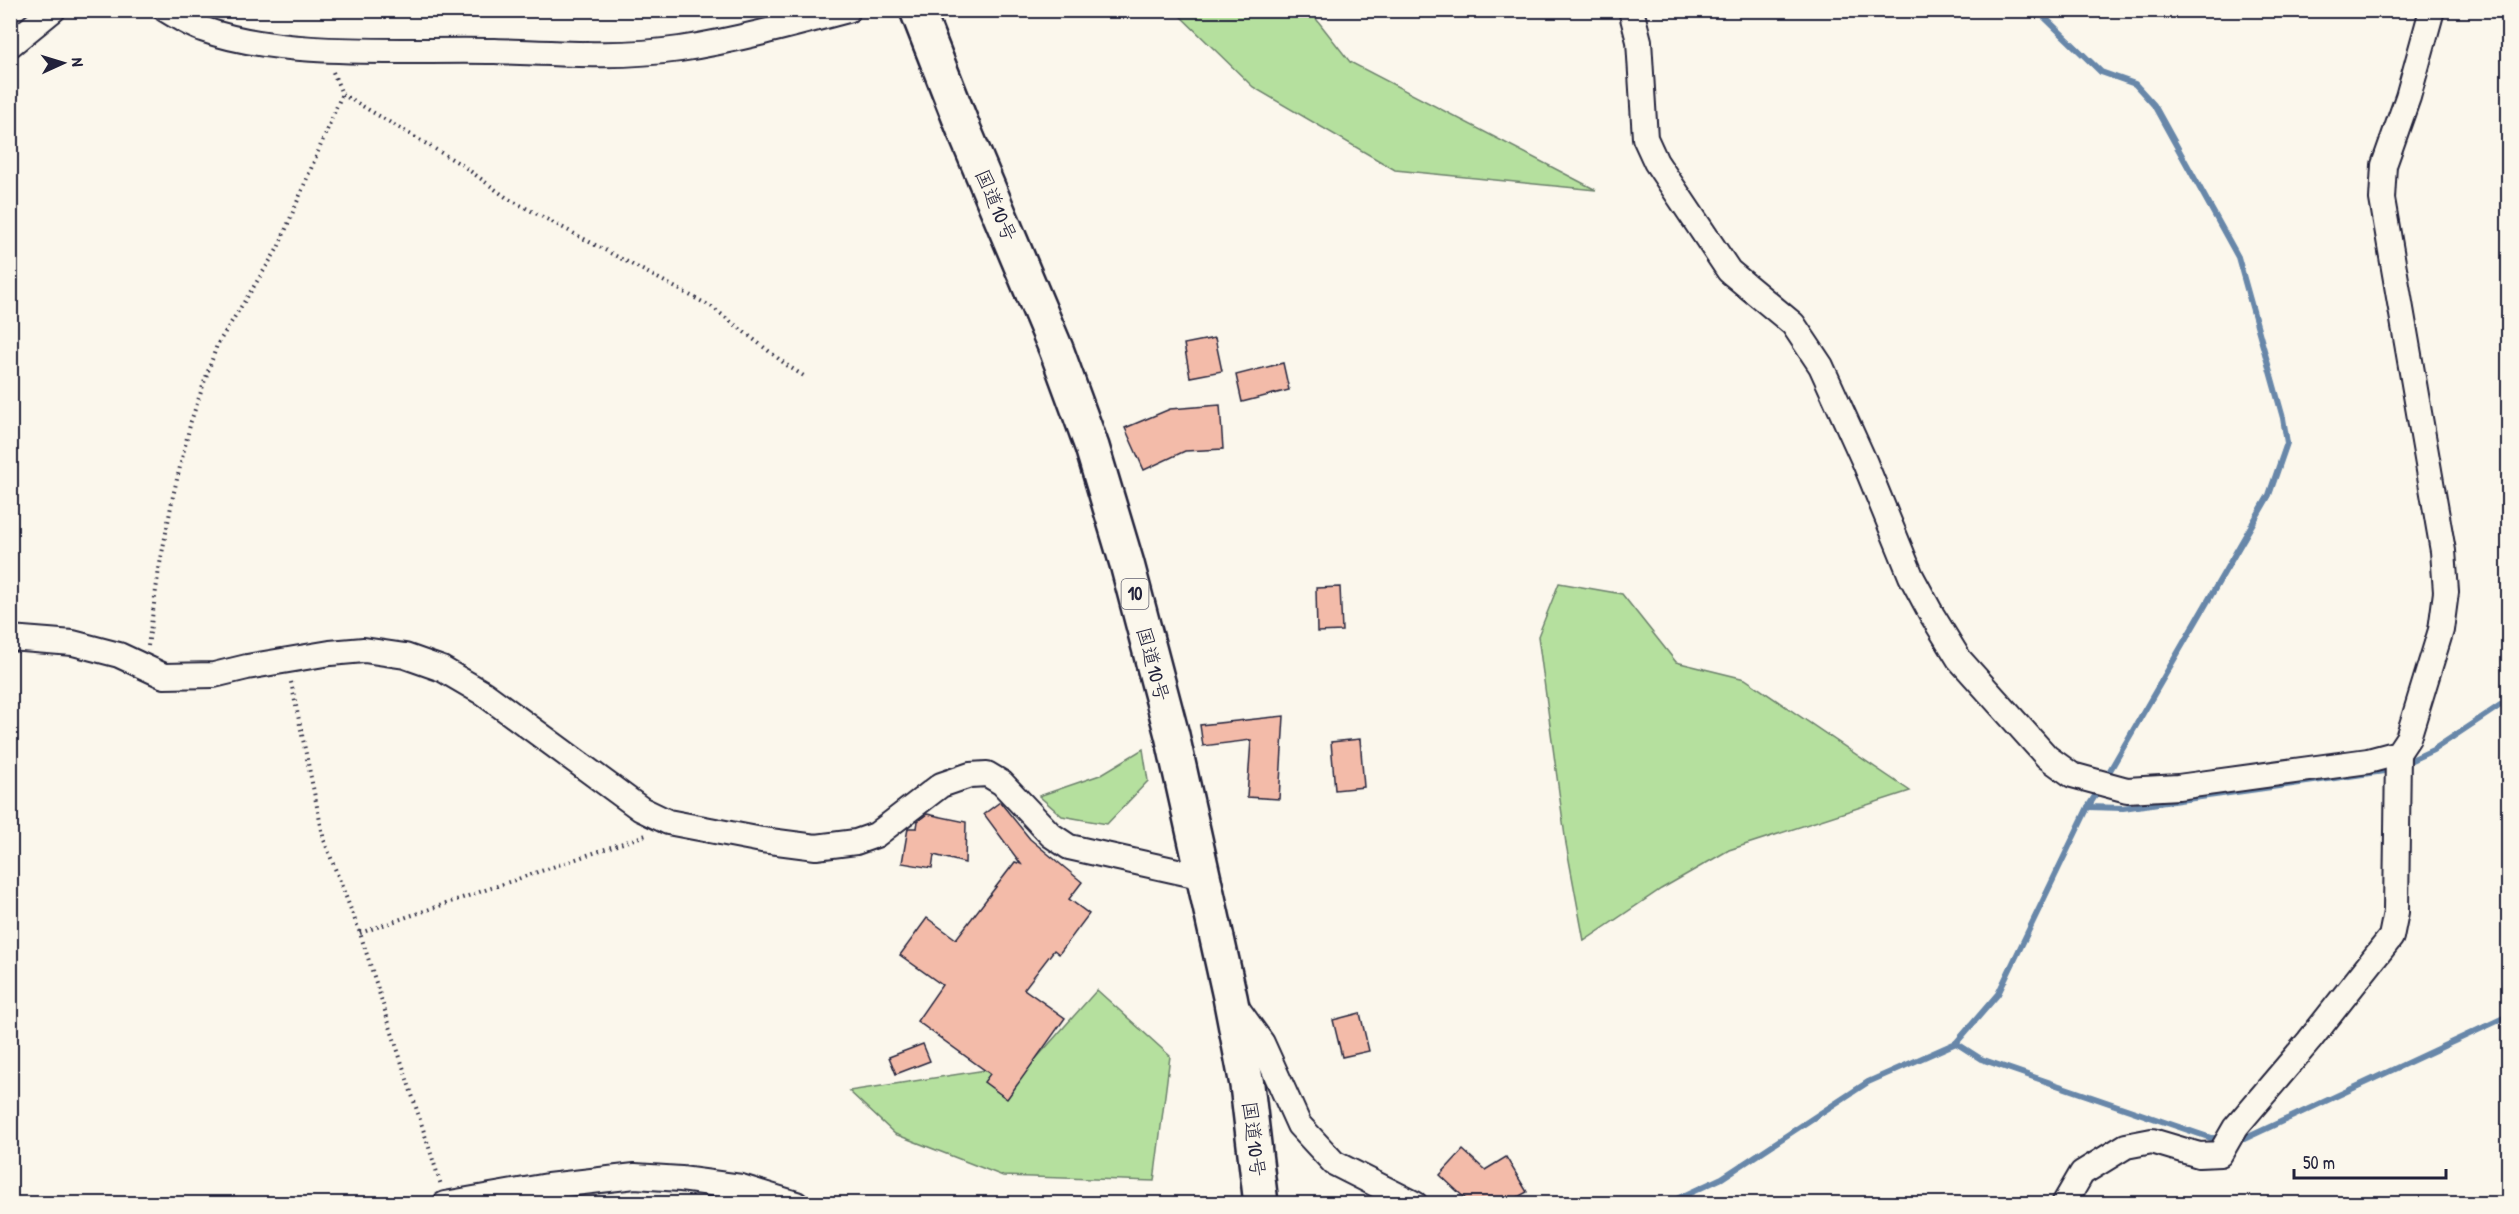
<svg xmlns="http://www.w3.org/2000/svg" width="2519" height="1214" font-family="'Patrick Hand','Klee One',sans-serif">
	<style>
		.green { fill: #b5e09e; stroke: #6c816c; stroke-width: 1.5 }
		.lines { fill: none; stroke-linecap: round; stroke-linejoin: round }
		.stream { stroke: #6787a9; stroke-width: 6 }
		.building { fill: #f3bba9; stroke: #22223b; stroke-width: 1.5 }
		.minor-casing { stroke: #22223b; stroke-width: 28 }
		.trunk-casing { stroke: #22223b; stroke-width: 38 }
		.path { stroke: #22223b; stroke-width: 4; stroke-dasharray: 1.5 4.5; stroke-linecap: butt }
		.minor { stroke: #fbf7ec; stroke-width: 24 }
		.trunk { stroke: #fbf7ec; stroke-width: 33 }
		.labels { text-anchor: middle; stroke-width: 5; stroke-linejoin: round; paint-order: stroke }
		.shield { fill: #fbf7ec; stroke: #636270; stroke-width: 1.5 }
		.shield-label { font-size: 18px; font-weight: bold; fill: #22223b }
		.street-label { font-size: 20px; fill: #22223b; stroke: #fbf7ec }
	</style>
	<rect width="100%" height="100%" fill="#fbf7ec"/>
	<filter id="ink" filterUnits="userSpaceOnUse"><feTurbulence type="fractalNoise" baseFrequency=".0167" numOctaves="2"/><feDisplacementMap in="SourceGraphic" scale="12" xChannelSelector="R" yChannelSelector="G"/><feConvolveMatrix kernelMatrix="1 2 1 2 8 2 1 2 1" color-interpolation-filters="sRGB"/></filter>
	<g filter="url(#ink)">
		<!-- green -->
		<g class="green">
			<polygon points="1175,11 1310,11 1350,62 1596,190 1395,170 1253,87"/>
			<polygon points="1559,583 1622,594 1676,662 1745,679 1910,791 1729,850 1661,889 1584,941 1566,844 1538,636"/>
			<polygon points="1143,749 1148,781 1107,824 1062,816 1039,796 1100,775"/>
			<polygon points="1097,990 1170,1056 1154,1181 1003,1176 895,1134 849,1091 1032,1063"/>
		</g>
		<g class="lines">
			<!-- stream -->
			<g class="stream">
				<polyline points="2037,10 2101,72 2135,84 2154,105 2238,257 2283,418 2287,443 2269,495 2105,779"/>
				<polyline points="2403,764 2433,750 2508,700"/>
				<polyline points="2088,807 2123,808 2391,770"/>
				<polyline points="1956,1043 1981,1059 2211,1138 2223,1138"/>
				<polyline points="2236,1139 2244,1139 2508,1016"/>
				<polyline points="1666,1204 1722,1178 1868,1082 1956,1043 1998,994 2088,807 2100,788"/>
			</g>
		</g>
		<!-- building -->
		<g class="building">
			<polygon points="1215,338 1222,371 1190,377 1184,344"/>
			<polygon points="1283,363 1289,390 1242,402 1236,375"/>
			<polygon points="1220,405 1223,449 1185,451 1144,470 1125,428 1170,409"/>
			<polygon points="1340,587 1342,631 1317,632 1316,588"/>
			<polygon points="1284,716 1279,799 1247,797 1251,740 1203,746 1200,725"/>
			<polygon points="1360,739 1364,787 1335,790 1331,742"/>
			<polygon points="1000,802 1030,839 1082,882 1069,899 1089,914 1059,954 1054,950 1024,989 1065,1018 1007,1099 984,1082 990,1074 917,1021 942,985 900,955 927,918 956,939 1015,862 1021,864 984,814"/>
			<polygon points="927,814 966,822 965,863 934,855 932,868 902,863 908,828 917,828 918,821"/>
			<polygon points="1360,1013 1369,1051 1342,1057 1333,1020"/>
			<polygon points="923,1044 930,1061 896,1074 889,1057"/>
			<polygon points="1463,1150 1485,1170 1506,1157 1527,1192 1507,1203 1470,1203 1440,1175"/>
		</g>
		<g class="lines">
			<!-- minor casing -->
			<g class="minor-casing">
				<g id="minor">
					<path d="M166,10C178,17 190,25 202,29C285,59 406,49 495,51C557,53 618,58 680,49C737,40 792,25 848,10"/>
					<polyline points="1631,10 1639,41 1645,138 1656,162 1729,271 1793,324 1821,366 1865,463 1911,576 1932,615 1959,659 2047,757 2072,775 2127,790 2178,787 2368,761 2398,753 2408,738 2441,630 2446,592 2443,551 2382,199 2384,165 2408,97 2432,10"/>
					<polyline points="10,45 53,10"/>
					<polyline points="10,638 73,643 119,655 164,676 214,675 247,667 330,653 364,650 405,656 442,669 483,693 641,809 668,822 762,840 816,847 856,842 876,835 941,785 970,775 987,774 1002,783 1051,835 1069,847 1204,877"/>
					<polyline points="1234,1004 1262,1043 1299,1125 1334,1163 1415,1204"/>
					<polyline points="445,1204 548,1186 635,1176 681,1179 741,1187 796,1204"/>
					<polyline points="2064,1204 2082,1173 2126,1146 2152,1141 2199,1155 2220,1154 2235,1128 2309,1041 2391,937 2396,912 2398,753"/>
				</g>
			</g>
			<!-- trunk casing -->
			<g class="trunk-casing">
				<polyline id="trunk" points="917,10 964,130 1056,349 1092,447 1127,564 1172,735 1230,997 1247,1085 1261,1204"/>
			</g>
			<!-- path -->
			<g class="path">
				<polyline points="333,72 342,94 462,165 507,198 712,307 788,366 807,378"/>
				<polyline points="148,646 159,569 173,496 191,421 217,345 278,248 342,94"/>
				<polyline points="291,682 324,840 360,933 441,1185"/>
				<polyline points="360,933 646,835"/>
			</g>
			<!-- minor -->
			<use href="#minor" class="minor"/>
			<!-- trunk -->
			<use href="#trunk" class="trunk"/>
		</g>
	</g>
	<g class="labels">
		<!-- shield labels -->
		<rect class="shield" x="1121.5" y="579" width="27" height="30" rx="4.5"/>
		<g class="shield-label">
			<text x="1135" y="600">10</text>
		</g>
		<!-- street labels -->
		<g class="street-label">
			<text transform="translate(996 205) rotate(67)" y="7">国道10号</text>
			<text transform="translate(1153 664) rotate(75)" y="7">国道10号</text>
			<text transform="translate(1254 1139) rotate(83)" y="7">国道10号</text>
		</g>
	</g>
	<!-- margin -->
	<rect width="2519" height="1214" fill="none" stroke="#fbf7ec" stroke-width="36"/>
	<rect x="18" y="18" width="2483" height="1178" fill="none" stroke="#22223b" stroke-width="2" filter="url(#ink)"/>
	<!-- north arrow -->
	<g transform="translate(63 63) rotate(86)" stroke="#fbf7ec" stroke-width="4.5" paint-order="stroke">
	<path d="M0-4.5L10 22L0 15L-10 22Z" fill="#22223b"/>
	<text y="-9" font-size="16" font-weight="bold" text-anchor="middle" fill="#22223b">N</text>
	</g>
	<!-- scale -->
	<path d="M2294 1169v9h152v-9" fill="none" stroke="#22223b" stroke-width="3"/>
	<text x="2303" y="1169" font-size="18" fill="#22223b" stroke="#fbf7ec" stroke-width="4.5" paint-order="stroke">50 m</text>
</svg>
